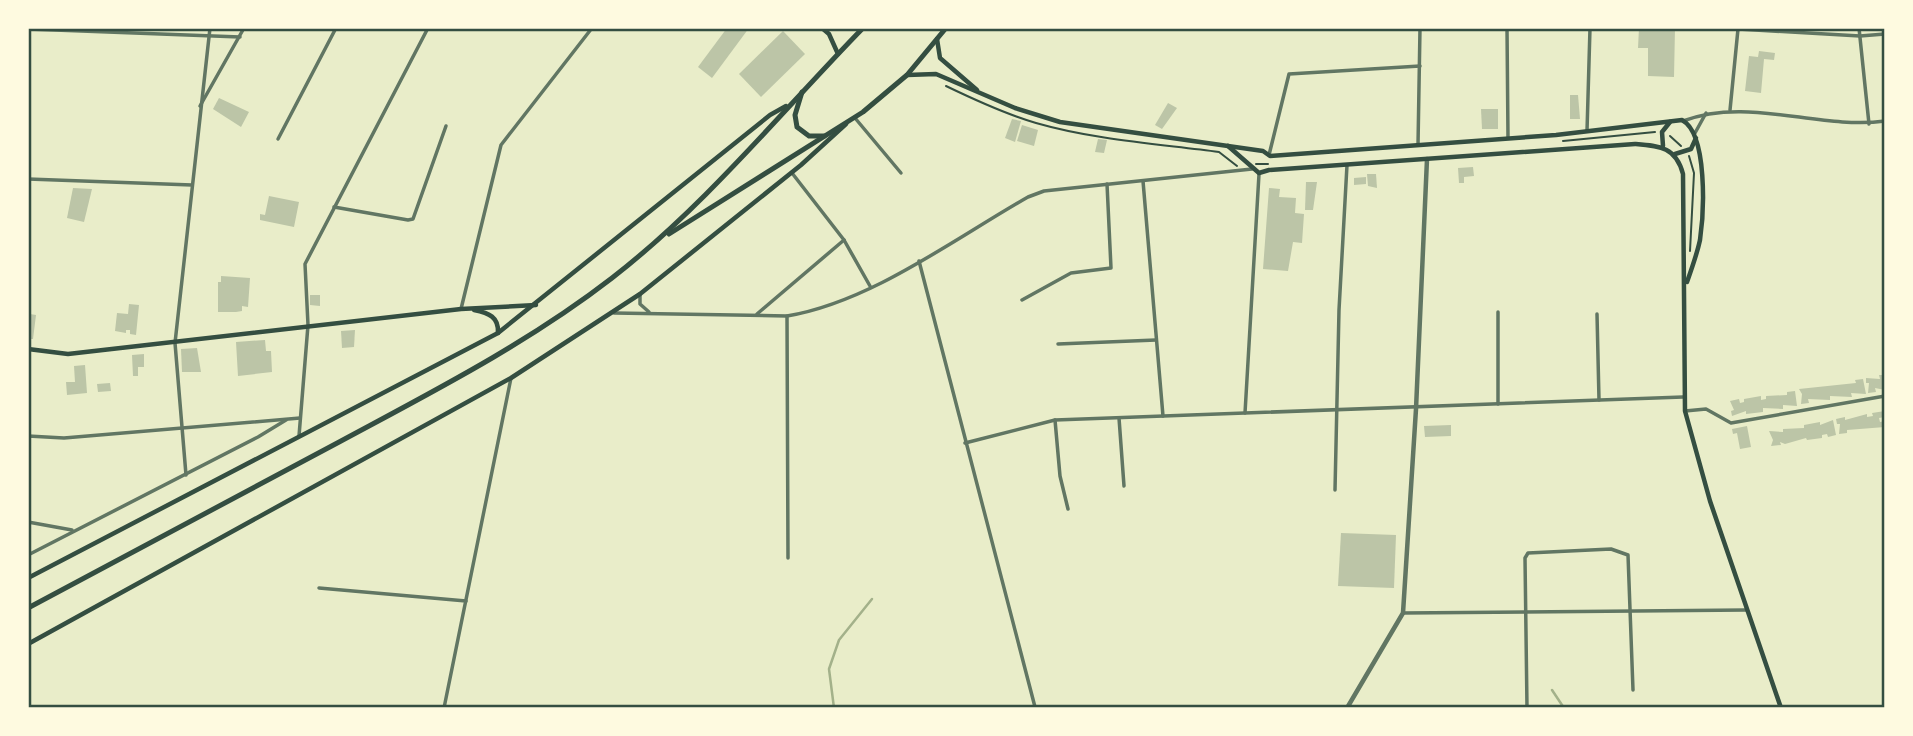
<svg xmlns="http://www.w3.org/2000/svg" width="1913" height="736" font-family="Literata,serif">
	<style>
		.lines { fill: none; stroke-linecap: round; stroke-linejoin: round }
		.stream { stroke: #a3b18a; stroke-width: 2.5 }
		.building { fill: #bcc5a7 }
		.path { stroke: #344e41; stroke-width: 2 }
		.minor { stroke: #617663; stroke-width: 3.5 }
		.tertiary { stroke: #617663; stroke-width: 4.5 }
		.secondary { stroke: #344e41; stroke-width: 4.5 }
		.trunk { stroke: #344e41; stroke-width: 5 }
		.neatline { fill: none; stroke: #344e41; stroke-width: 2.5 }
	</style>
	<rect width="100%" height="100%" fill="#e9edc9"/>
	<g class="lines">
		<!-- stream -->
		<g class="stream">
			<polyline points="1552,690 1564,708"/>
			<polyline points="834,708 829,669 839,640 872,599"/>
		</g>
	</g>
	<!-- building -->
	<g class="building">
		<polygon points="727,28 749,28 712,78 698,67"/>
		<polygon points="1639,28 1675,28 1674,77 1648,76 1648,48 1638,48"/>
		<polygon points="783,31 805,54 761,97 739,74"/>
		<polygon points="1759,51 1775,53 1774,60 1764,59 1761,93 1745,91 1749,56 1758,57"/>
		<polygon points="1570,95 1578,95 1580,119 1570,119"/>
		<polygon points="219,98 249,112 241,127 213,109"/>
		<polygon points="1168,103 1177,108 1162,129 1155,125"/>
		<polygon points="1481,109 1498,109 1498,129 1482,129"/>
		<polygon points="1012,119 1021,121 1015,142 1005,138"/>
		<polygon points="1022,125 1038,130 1034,146 1017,141"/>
		<polygon points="1098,139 1107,140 1104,153 1095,152"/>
		<polygon points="1473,167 1474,176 1464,177 1464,183 1459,183 1458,168"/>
		<polygon points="1367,174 1376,174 1377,188 1368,186"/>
		<polygon points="1366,177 1366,184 1354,185 1354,178"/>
		<polygon points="1306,182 1317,182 1313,210 1305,210"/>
		<polygon points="73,188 92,189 84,222 67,218"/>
		<polygon points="1269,188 1280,189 1279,197 1296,198 1295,213 1304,214 1302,243 1293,242 1288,271 1263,269"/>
		<polygon points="269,196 299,202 294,227 260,220 260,214 265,215"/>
		<polygon points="221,276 250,278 248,307 242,306 242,311 236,312 218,312 218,282 221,282"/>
		<polygon points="310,295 320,295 320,306 310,305"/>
		<polygon points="129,304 139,305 136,335 130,334 130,330 126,330 126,333 115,331 117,313 128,314"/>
		<polygon points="30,314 36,315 33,339 28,339"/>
		<polygon points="355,330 354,347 342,348 341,331"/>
		<polygon points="265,340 266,351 271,351 272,372 238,376 236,342"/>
		<polygon points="197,348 201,372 182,372 181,349"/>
		<polygon points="144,354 144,367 138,367 138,376 133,376 132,355"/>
		<polygon points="85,365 87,393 67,395 66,382 75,382 74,366"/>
		<polygon points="1879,375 1885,375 1885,390 1875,388 1876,392 1868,393 1869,383 1866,383 1866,378 1880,379"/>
		<polygon points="1863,379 1866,394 1851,393 1852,397 1830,396 1830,400 1808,399 1809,403 1801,404 1802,394 1799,389 1856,383 1855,380"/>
		<polygon points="110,383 111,391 98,392 97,384"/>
		<polygon points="1795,391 1797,406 1783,405 1783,409 1763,408 1763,412 1746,414 1746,411 1732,416 1731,411 1734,410 1730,401 1739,399 1740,403 1744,402 1744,399 1761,396 1761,400 1766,399 1766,396 1787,395 1787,392"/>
		<polygon points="1885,411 1885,417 1879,418 1880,422 1885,421 1885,427 1847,430 1847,433 1839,434 1840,424 1837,424 1836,419 1845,417 1845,420 1867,414 1867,417 1873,416 1872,413"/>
		<polygon points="1833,420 1836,435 1828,437 1827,434 1822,435 1822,438 1807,440 1806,438 1785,444 1780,442 1781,445 1771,446 1773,440 1769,431 1783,432 1783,429 1804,428 1804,425 1820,422 1820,425"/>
		<polygon points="1451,425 1451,436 1425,437 1424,426"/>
		<polygon points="1747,426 1751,447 1740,449 1737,433 1733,434 1732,429"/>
		<polygon points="1341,533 1396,535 1394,588 1338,586"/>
	</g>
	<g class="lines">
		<!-- path -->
		<g class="path">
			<path d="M946,86C975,100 1005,114 1036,123C1095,140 1159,144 1219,152L1237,166"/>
			<polyline points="1670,136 1681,146"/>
			<polyline points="1563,141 1655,132"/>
			<polyline points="1689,156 1694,173 1690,251"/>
			<polyline points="1256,164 1268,164"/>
		</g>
		<!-- minor -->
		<g class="minor">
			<polyline points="1507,28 1508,138"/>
			<polyline points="1859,28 1869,124"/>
			<polyline points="28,29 240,37"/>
			<polyline points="1738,29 1860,36 1885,34"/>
			<polyline points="200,106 244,28"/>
			<polyline points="1730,110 1738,29"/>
			<polyline points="855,118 901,173"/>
			<path d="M1683,121C1748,96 1818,130 1885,121"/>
			<polyline points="1587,131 1590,28"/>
			<polyline points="1695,133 1706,113"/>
			<polyline points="278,139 336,28"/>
			<polyline points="1418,145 1420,28"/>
			<polyline points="1269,155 1289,74 1420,66"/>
			<polyline points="792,173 844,240 870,286"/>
			<polyline points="28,179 192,185"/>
			<polyline points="1143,181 1163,416"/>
			<polyline points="334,207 408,220 413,219 446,126"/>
			<polyline points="919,261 1035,707"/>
			<polyline points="640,294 640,304 649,312"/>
			<polyline points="1022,300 1071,273 1111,268 1107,184"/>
			<polyline points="461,309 501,145 592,28"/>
			<path d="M614,313L787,316C871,302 954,239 1028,197L1044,191L1252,169"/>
			<polyline points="757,314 844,240"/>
			<polyline points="1597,314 1599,400"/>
			<polyline points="787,316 788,558"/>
			<polyline points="1058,344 1156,340"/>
			<polyline points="1498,404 1498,312"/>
			<polyline points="1685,411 1706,409 1731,423 1885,396"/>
			<polyline points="1245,413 1259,174"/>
			<polyline points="1119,418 1124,486"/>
			<polyline points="1055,420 1060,476 1068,509"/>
			<polyline points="28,436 64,438 300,418"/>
			<polyline points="299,436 308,325 305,264 428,28"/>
			<polyline points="965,443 1055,420 1683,397"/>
			<polyline points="186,475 175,343 210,28"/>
			<polyline points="1335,490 1339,310 1347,165"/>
			<polyline points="28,522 72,530"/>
			<polyline points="28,555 258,437 286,420"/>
			<polyline points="319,588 466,601"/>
			<polyline points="1403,613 1746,610"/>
			<polyline points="444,708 511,378"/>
			<polyline points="1527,708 1525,558 1528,553 1611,549 1628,555 1633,690"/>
		</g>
		<!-- tertiary -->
		<polyline class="tertiary" points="1347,708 1403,613 1416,409 1427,159"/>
		<!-- secondary -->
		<g class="secondary">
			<polyline points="822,28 829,34 838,54"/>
			<polyline points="937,39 940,58 977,90"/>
			<path d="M907,75L936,74L1015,108L1060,122L1263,151L1270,156L1556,135L1682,120C1708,134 1704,213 1700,240C1697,254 1692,268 1687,282"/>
			<path d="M1228,146L1259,173L1269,170L1635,144C1660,146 1676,147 1683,174L1685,411L1710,501L1781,708"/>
			<polyline points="1663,146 1662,132 1670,122"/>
			<polyline points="1675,154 1691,149 1696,138"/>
			<path d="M474,310C489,313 499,317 498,333"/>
			<polyline points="28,349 68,354 461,309 536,305"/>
			<polyline points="28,578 498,333 770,115 786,106"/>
			<polyline points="28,644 511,378 640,294 801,165 846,124"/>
		</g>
		<!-- trunk -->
		<g class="trunk">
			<polyline points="802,92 795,115 797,127 809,136 824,136"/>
			<polyline points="669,234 863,112 907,75 946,28"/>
			<path d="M28,608C132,553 236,497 341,441C434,391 528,343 612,278C705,206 781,112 863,28"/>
		</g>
	</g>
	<!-- border -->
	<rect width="1913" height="736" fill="none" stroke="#fefae0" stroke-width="60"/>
	<rect x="30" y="30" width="1853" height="676" class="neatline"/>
</svg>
